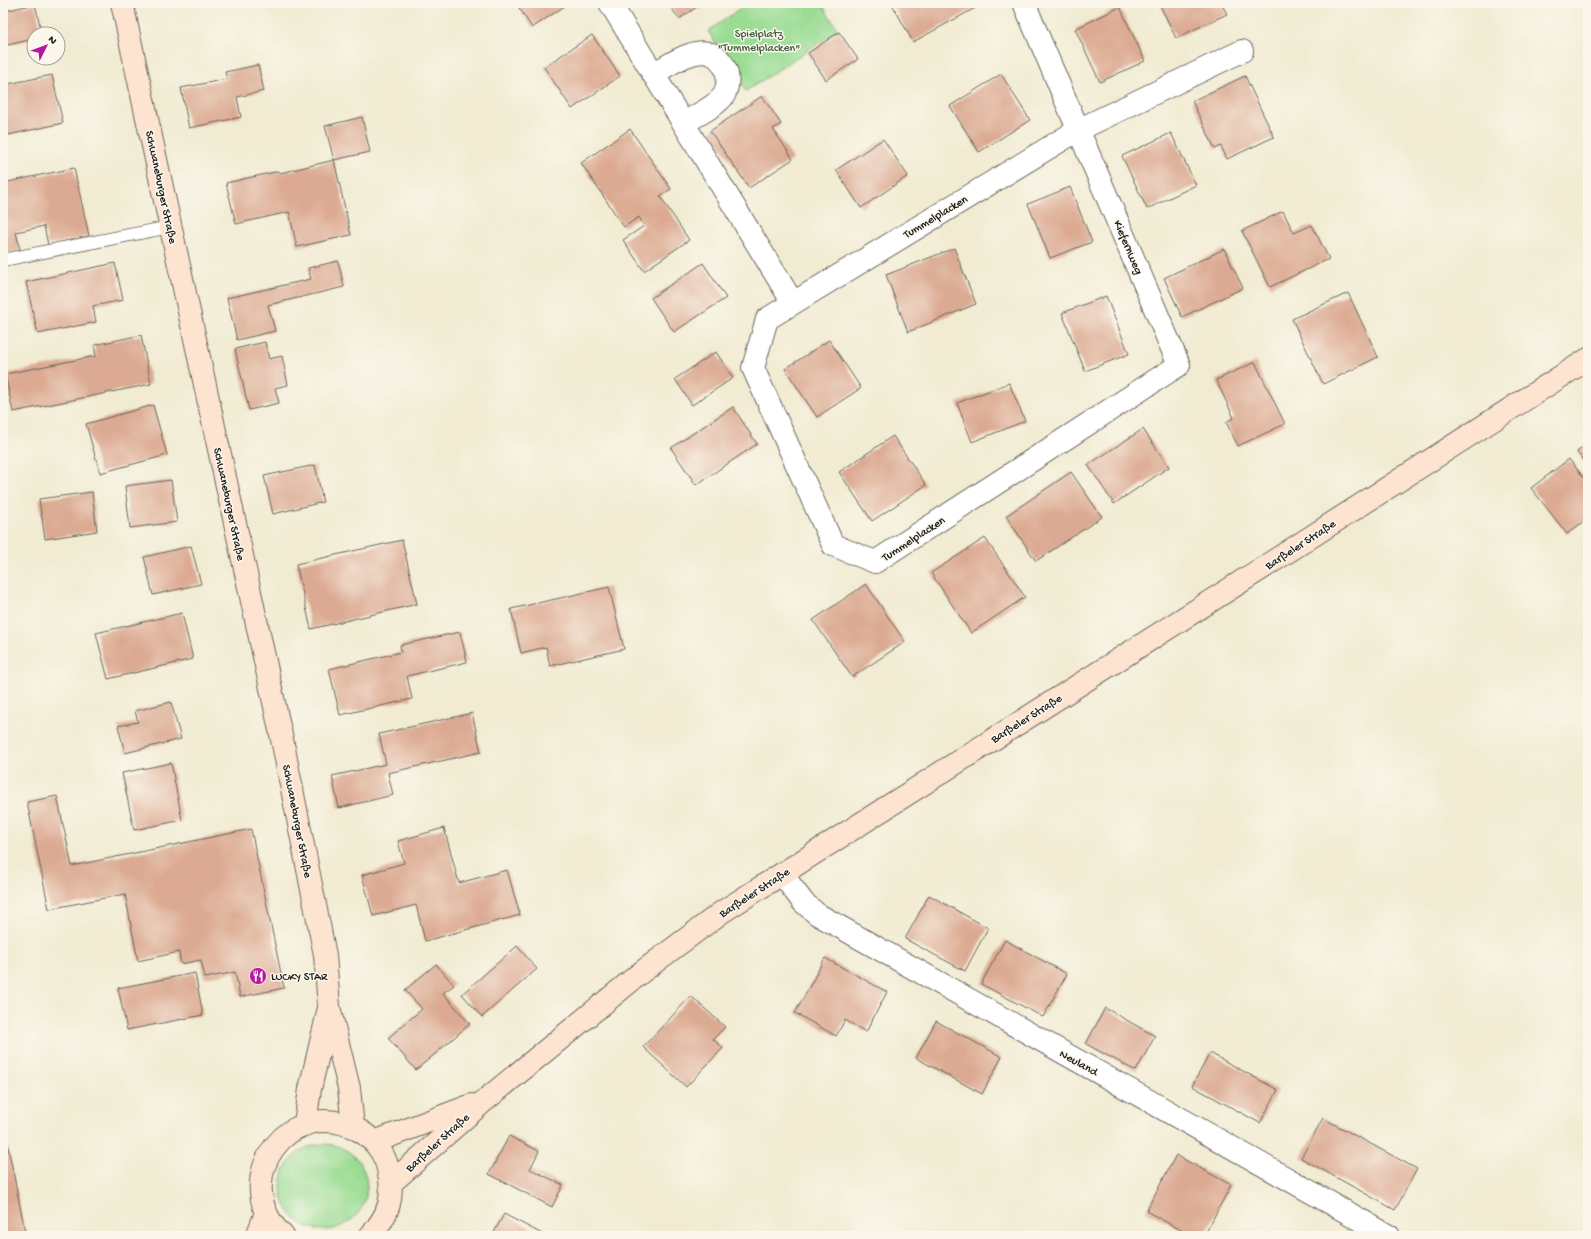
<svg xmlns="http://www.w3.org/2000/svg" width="1591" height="1239" font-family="'Gochi Hand',sans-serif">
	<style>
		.green { fill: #9adc93; stroke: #5b7c58 }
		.building { fill: #dcaa92 }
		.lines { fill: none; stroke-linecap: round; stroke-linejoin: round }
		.lane-casing { stroke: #67645c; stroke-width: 14 }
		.street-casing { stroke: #67645c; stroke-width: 24 }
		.secondary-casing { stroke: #67645c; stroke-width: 24 }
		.lane { stroke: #fff; stroke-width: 12 }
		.street { stroke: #fff; stroke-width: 22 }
		.secondary { stroke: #fde4d1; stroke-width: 22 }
		.labels { text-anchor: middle; stroke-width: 3; stroke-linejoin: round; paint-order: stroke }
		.park-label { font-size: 12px; fill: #485f46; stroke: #fbf7ec }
		.street-label { font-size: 12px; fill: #1c1c1c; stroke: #fbf7ec }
		.poi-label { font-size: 12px; fill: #1c1c1c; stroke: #fbf7ec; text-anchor: start }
	</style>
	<rect width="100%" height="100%" fill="#fbf7ec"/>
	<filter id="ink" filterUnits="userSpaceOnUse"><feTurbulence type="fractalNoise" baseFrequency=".025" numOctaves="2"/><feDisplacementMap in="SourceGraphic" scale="8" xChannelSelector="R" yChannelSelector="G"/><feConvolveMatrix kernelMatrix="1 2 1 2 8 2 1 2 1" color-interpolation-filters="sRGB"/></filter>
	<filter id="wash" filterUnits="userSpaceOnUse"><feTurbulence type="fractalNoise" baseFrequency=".012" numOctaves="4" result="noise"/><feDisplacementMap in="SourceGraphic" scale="16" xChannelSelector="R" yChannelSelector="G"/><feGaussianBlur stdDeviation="0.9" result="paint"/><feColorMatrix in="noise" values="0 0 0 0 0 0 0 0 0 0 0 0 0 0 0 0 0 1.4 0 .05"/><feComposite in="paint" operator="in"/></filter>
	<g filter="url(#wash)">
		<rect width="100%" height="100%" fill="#f1ebd2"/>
		<!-- green -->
		<g class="green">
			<polygon points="749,3 821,3 838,30 746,91 708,31"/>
			<circle cx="324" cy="1187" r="43"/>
		</g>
		<g id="blocks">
			<!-- building -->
			<g class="building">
				<polygon points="516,3 569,3 532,28"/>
				<polygon points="668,3 703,3 679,19"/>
				<polygon points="894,3 975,3 977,7 913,42 892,4"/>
				<polygon points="1159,3 1221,3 1227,14 1176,38"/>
				<polygon points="3,4 5,11 35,4 42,34 34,34 34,39 3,46"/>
				<polygon points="1120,7 1145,61 1100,82 1075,29"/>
				<polygon points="839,32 858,59 826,80 808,53"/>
				<polygon points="592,35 620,76 572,109 544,67"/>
				<polygon points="258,65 264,91 237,97 241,117 189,128 181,88 227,79 225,72"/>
				<polygon points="1001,74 1030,120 979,152 950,106"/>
				<polygon points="52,75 63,123 8,135 3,111 3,85"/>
				<polygon points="1245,76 1274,137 1227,159 1221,146 1215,149 1192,101"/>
				<polygon points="762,96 781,124 773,129 793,159 749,188 710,131"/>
				<polygon points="362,117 370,152 334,160 325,126"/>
				<polygon points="630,129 671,189 660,196 689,240 644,271 623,240 644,226 639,217 624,227 581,163"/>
				<polygon points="1171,133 1196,185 1147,209 1122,156"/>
				<polygon points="883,139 908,176 861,208 836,170"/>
				<polygon points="334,160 351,235 297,247 289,212 236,224 226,183 279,171 280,173"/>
				<polygon points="74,168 89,236 48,245 44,226 16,232 20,250 3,254 3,183"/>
				<polygon points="1070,187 1092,242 1050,258 1028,204"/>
				<polygon points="1283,211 1294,233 1312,225 1329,259 1270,287 1242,231"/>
				<polygon points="954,248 976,304 908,332 886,275"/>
				<polygon points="1224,249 1243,288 1182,317 1164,278"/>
				<polygon points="338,261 344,287 268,305 275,331 237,340 227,298 311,279 308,268"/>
				<polygon points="115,263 123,300 93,306 96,322 38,334 26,282"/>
				<polygon points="703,263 726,298 674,332 651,298"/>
				<polygon points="1348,293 1378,357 1323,384 1292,319"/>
				<polygon points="1106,296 1129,354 1085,371 1062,313"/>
				<polygon points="141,335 151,384 13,412 5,374 96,356 94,345"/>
				<polygon points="829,340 861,388 817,417 785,369"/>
				<polygon points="265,342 269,359 282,356 288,385 275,388 279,403 249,410 235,349"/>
				<polygon points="716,352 733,378 692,405 675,379"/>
				<polygon points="1255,362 1285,424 1238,446 1226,422 1234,418 1216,380"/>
				<polygon points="1009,383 1025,421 972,442 957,403"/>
				<polygon points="153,405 167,455 100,473 86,424"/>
				<polygon points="733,407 757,444 696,485 671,448"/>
				<polygon points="1143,429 1169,467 1114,504 1088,465"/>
				<polygon points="893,436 926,485 872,521 839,472"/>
				<polygon points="1588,443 1588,466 1577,452"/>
				<polygon points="1569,459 1588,483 1588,518 1567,534 1531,488"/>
				<polygon points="315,465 323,502 273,514 264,476"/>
				<polygon points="1071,472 1102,517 1036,561 1006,516"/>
				<polygon points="171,480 177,522 130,528 125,486"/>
				<polygon points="92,492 97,531 45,539 39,499"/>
				<polygon points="985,538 1025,597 971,633 931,573"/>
				<polygon points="402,540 417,604 311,629 296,564"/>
				<polygon points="191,546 201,584 153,595 144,557"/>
				<polygon points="866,584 905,642 852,677 813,620"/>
				<polygon points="609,587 624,649 550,666 546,647 521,653 511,609"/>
				<polygon points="182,613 193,659 108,679 96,633"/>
				<polygon points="460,632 467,662 407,676 412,699 340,715 329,669 401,652 400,645"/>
				<polygon points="171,702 181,739 125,753 118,726 138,722 135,711"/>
				<polygon points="472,713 481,752 388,773 393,795 339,808 332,776 386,764 379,734"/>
				<polygon points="171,763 182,820 134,830 122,773"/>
				<polygon points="57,796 72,866 251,829 284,988 240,997 235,972 205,978 201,960 181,964 179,952 138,961 125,894 49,909 27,802"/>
				<polygon points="444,828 459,883 507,870 520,915 425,941 416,905 373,916 362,875 404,863 398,841"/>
				<polygon points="929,895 988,928 965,971 905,939"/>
				<polygon points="1005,940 1067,974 1043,1017 981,984"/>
				<polygon points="517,946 537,969 482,1017 462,994"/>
				<polygon points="825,958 887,992 866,1032 845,1020 836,1036 795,1013"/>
				<polygon points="436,964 454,985 443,993 470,1024 416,1070 388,1038 422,1009 405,990"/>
				<polygon points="195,973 203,1015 127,1030 118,988"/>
				<polygon points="691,996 725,1027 713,1039 723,1048 686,1087 643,1047"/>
				<polygon points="1105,1008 1155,1036 1136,1071 1086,1044"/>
				<polygon points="936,1021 1002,1057 982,1094 916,1058"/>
				<polygon points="1210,1053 1278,1090 1260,1123 1192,1086"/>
				<polygon points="1323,1118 1417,1169 1395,1210 1301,1158"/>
				<polygon points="3,1127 4,1127 26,1236 3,1236"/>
				<polygon points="509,1136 539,1151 530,1169 563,1185 552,1207 489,1174"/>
				<polygon points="1176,1155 1231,1185 1204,1236 1192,1236 1146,1211"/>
				<polygon points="504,1214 546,1236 492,1236"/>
			</g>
		</g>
	</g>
	<g filter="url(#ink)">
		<use href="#blocks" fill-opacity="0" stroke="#67645c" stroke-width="1"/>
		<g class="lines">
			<!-- lane casing -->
			<g class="lane-casing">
				<polyline id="lane" points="3,260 170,227"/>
			</g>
			<!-- street casing -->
			<g class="street-casing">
				<g id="street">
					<polyline points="610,3 793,303"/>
					<polyline points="1024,3 1179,365 875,562 833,545 753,368 767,319 1078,130 1242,51"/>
					<path d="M653,74C674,62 709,35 725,68C729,76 728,87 724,95C717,106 695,116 684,123"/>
					<polyline points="782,874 803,902 817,914 1389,1236"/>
				</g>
			</g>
			<!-- secondary casing -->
			<g class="secondary-casing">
				<g id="secondary">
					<polyline points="122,3 283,744 325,955 329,1007 349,1088 353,1127"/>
					<polyline points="305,1124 310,1089 328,1012"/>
					<polyline points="374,1142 472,1105"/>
					<polyline points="391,1183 483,1102 643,971 722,912 1275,560 1588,359"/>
					<polyline points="257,1236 266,1213"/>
					<path d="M283,1236C225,1181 291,1091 360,1131C374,1139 385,1154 388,1169C395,1197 389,1215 370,1236"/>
				</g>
			</g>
			<!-- lane -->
			<use href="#lane" class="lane"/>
			<!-- street -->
			<use href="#street" class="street"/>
			<!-- secondary -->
			<use href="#secondary" class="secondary"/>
		</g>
	</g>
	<!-- icons -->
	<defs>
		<g id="restaurant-disc" transform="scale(0.9)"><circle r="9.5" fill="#b5179e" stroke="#fbf7ec"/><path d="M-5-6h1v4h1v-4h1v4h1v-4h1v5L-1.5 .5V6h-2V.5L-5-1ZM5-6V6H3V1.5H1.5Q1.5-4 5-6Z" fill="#fff"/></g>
	</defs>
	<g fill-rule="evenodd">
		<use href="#restaurant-disc" x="258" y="976"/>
	</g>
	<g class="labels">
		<!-- park labels -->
		<g class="park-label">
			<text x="759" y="37">Spielplatz<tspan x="759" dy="14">"Tummelplacken"</tspan></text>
		</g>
		<!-- street labels -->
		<g class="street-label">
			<text transform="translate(162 187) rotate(78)" y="4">Schwaneburger Straße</text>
			<text transform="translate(935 216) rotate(-31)" y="4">Tummelplacken</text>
			<text transform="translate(1129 247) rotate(67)" y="4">Kiefernweg</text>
			<text transform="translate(230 504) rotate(78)" y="4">Schwaneburger Straße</text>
			<text transform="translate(913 538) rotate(-33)" y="4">Tummelplacken</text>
			<text transform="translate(1300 544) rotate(-33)" y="4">Barßeler Straße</text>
			<text transform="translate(1026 718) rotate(-32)" y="4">Barßeler Straße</text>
			<text transform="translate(298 821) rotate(79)" y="4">Schwaneburger Straße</text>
			<text transform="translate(754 892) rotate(-33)" y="4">Barßeler Straße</text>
			<text transform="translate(1079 1062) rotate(29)" y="4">Neuland</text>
			<text transform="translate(437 1142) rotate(-42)" y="4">Barßeler Straße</text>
		</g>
		<!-- poi labels -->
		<g class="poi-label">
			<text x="271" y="980">LUCKY STAR</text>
		</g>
	</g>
	<!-- margin -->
	<rect width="1591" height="1239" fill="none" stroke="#fbf7ec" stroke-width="16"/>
	<!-- north arrow -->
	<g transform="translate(46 46) rotate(48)"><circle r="19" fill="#fbf7ec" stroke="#a29f99"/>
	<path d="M0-3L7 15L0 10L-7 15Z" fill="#b5179e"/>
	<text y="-6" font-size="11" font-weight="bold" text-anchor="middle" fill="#1c1c1c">N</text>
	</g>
</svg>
